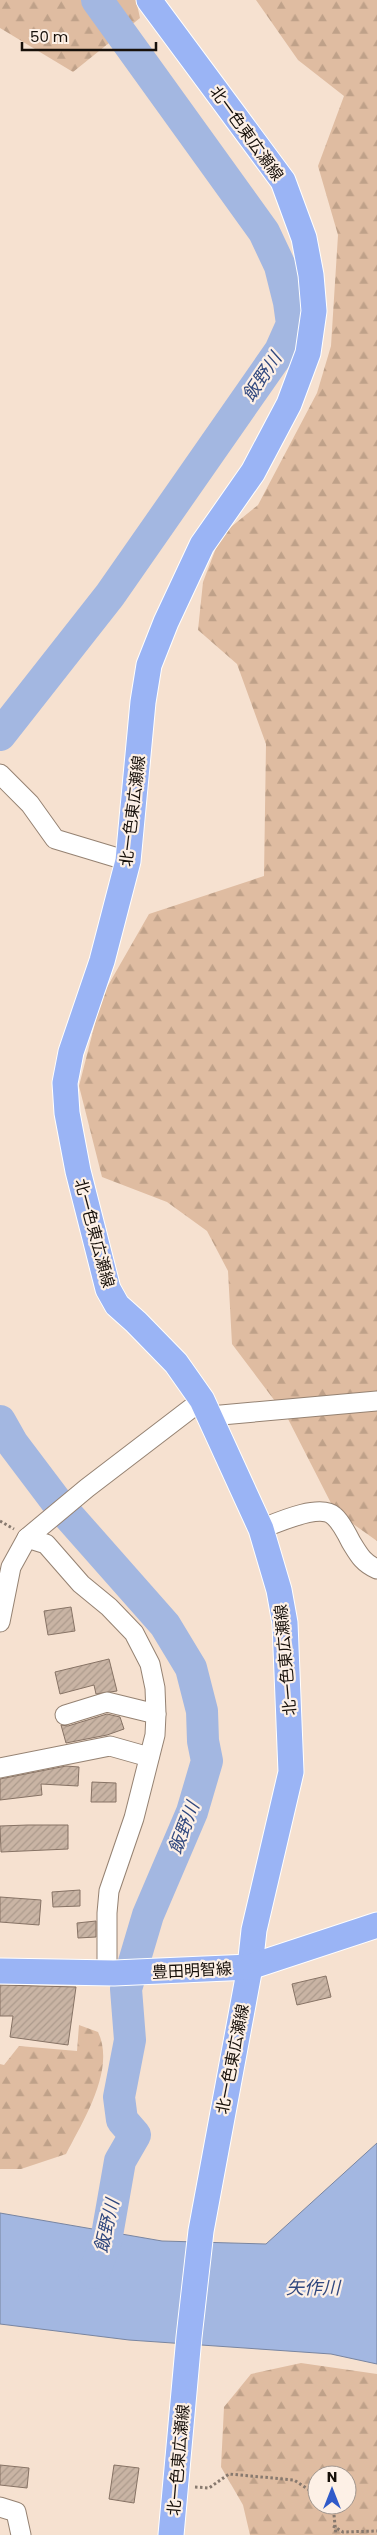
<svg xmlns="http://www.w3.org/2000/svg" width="377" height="2535" font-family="Poppins,'Noto Sans JP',sans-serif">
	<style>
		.forest { fill: url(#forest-firs); fill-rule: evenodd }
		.water { fill: #a3b7e1; stroke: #7985a0 }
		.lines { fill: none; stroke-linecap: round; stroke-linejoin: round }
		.river { stroke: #a3b7e1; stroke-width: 32 }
		.building { fill: url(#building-hatch); stroke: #877365 }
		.minor-casing { stroke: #958272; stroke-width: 21 }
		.major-casing { stroke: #fff; stroke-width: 27 }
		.path { stroke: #87796e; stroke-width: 3; stroke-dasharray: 2.5 2.5; stroke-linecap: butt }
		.minor { stroke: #fff; stroke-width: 19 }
		.major { stroke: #9ab4f5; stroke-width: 25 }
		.labels { text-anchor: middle; stroke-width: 4.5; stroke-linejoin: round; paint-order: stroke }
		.street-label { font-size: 16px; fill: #17100a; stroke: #fdf0e6 }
		.water-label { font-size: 18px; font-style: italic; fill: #31487e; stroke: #fdf0e6 }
	</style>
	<defs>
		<pattern id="forest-firs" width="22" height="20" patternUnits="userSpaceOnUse" patternTransform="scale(1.25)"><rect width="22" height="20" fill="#dfbca1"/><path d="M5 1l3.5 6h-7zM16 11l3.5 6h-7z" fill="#bfa189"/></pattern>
		<pattern id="building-hatch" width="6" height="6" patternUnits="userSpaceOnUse" patternTransform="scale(1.25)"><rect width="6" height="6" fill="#c9b4a4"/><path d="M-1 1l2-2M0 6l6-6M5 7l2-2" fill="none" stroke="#ac9a8c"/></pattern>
	</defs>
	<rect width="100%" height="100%" fill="#f6e1d0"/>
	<!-- forest -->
	<g class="forest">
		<polygon points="0,0 136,0 140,18 73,72 0,28"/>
		<polygon points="256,0 377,0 377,1541 335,1511 287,1417 232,1344 228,1271 207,1231 167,1202 102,1177 79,1086 102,996 149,914 264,876 266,744 237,664 198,630 203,582 221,535 258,505 317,393 331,346 338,235 318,166 344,96 298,60"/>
		<path d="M79,2025L98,2032C116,2069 83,2121 66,2154L21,2169H0V2064L4,2065L19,2046L77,2051Z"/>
		<path d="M301,2363L377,2374V2535H250L243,2505L221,2467L224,2407L251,2374ZM317,2475H347V2505H317Z"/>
	</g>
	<!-- water -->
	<polygon class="water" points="377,2143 377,2364 331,2354 129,2340 0,2324 0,2213 162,2241 266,2244"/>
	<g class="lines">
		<!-- river -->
		<g class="river">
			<polyline points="0,735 110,595 280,351 292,324 289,302 280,266 264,232 97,0"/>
			<polyline points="0,1421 13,1444 59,1505 165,1625 191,1668 202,1711 203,1741 207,1761 192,1812 148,1915 126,1989 130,2040 119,2097 122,2120 135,2135 120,2161 106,2241 94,2273"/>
		</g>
	</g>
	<!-- building -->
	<g class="building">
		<polygon points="71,1607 75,1631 48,1635 44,1611"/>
		<polygon points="109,1659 117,1691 96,1694 94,1685 60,1694 55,1672"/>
		<polygon points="107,1714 120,1717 124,1729 107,1735 66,1743 61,1725 68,1726"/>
		<polygon points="66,1766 79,1767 78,1786 41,1784 42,1795 0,1800 0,1779"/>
		<polygon points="92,1782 116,1783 116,1802 91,1802"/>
		<polygon points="28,1825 68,1825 68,1849 1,1852 0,1826"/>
		<polygon points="80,1890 80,1906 53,1907 52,1892"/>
		<polygon points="0,1897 41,1900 39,1925 0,1922"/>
		<polygon points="96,1921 96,1937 78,1938 77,1923"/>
		<polygon points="326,1976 331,1997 297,2005 292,1984"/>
		<polygon points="0,1985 76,1987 68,2045 10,2037 13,2016 0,2016"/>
		<polygon points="0,2465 29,2468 27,2488 0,2485"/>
		<polygon points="114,2465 139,2468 134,2503 109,2499"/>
	</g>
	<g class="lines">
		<!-- minor casing -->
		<g class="minor-casing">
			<g id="minor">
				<polyline points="0,774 30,804 55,839 128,861"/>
				<polyline points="210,1416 377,1401"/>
				<path d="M261,1529C276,1523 320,1503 334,1516C341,1522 347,1534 351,1542C359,1555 363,1563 377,1569"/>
				<polyline points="27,1538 46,1544 81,1584 109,1607 134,1633 150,1664 155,1688 156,1714 107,1702 65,1715"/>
				<polyline points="0,1622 11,1567 27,1538 87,1488 202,1400"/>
				<polyline points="0,1768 110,1746 149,1757"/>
				<polyline points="107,1973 107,1913 109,1891 134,1818 155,1735 156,1714"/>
				<polyline points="0,2507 16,2512 21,2535"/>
			</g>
		</g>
		<!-- major casing -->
		<g class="major-casing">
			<g id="major">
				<polyline points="149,0 283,181 304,238 311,275 314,311 308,353 289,404 253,472 202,545 166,622 149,665 143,702 128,861 102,961 71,1052 65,1083 67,1113 78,1171 108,1289 117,1305 136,1322 176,1363 202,1400 261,1529 279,1590 285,1623 291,1772 254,1930 250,1967 201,2231 189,2337 171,2535"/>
				<polyline points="0,1971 114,1973 250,1967 377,1925"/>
			</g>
		</g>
		<!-- path -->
		<g class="path">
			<polyline points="0,1521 14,1529"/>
			<polyline points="195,2487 209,2488 229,2474 294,2480 317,2495"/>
			<polyline points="333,2505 336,2535"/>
			<polyline points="333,2526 343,2532 377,2531"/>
		</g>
		<!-- minor -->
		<use href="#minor" class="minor"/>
		<!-- major -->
		<use href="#major" class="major"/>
	</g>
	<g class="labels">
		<!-- street labels -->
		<g class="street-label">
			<text transform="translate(247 133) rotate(54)" y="6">北一色東広瀬線</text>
			<text transform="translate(132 811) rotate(-83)" y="6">北一色東広瀬線</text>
			<text transform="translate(95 1233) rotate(75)" y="6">北一色東広瀬線</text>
			<text transform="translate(285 1660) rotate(-95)" y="6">北一色東広瀬線</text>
			<text transform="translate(192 1970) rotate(-3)" y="6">豊田明智線</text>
			<text transform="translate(232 2059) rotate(-79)" y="6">北一色東広瀬線</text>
			<text transform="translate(178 2460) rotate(-85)" y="6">北一色東広瀬線</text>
		</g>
		<!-- water labels -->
		<g class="water-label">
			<text transform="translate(262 377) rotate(-56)" y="6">飯野川</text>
			<text transform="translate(184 1828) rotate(-69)" y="6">飯野川</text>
			<text transform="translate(107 2226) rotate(-77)" y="6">飯野川</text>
			<text x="313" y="2294">矢作川</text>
		</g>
	</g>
	<!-- north arrow -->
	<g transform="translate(332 2490)"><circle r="24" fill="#fdf0e6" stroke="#a1968e"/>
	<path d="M0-4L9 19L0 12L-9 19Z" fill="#305ac9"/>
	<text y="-8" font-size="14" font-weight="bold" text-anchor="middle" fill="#17100a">N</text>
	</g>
	<!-- scale -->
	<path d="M22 42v8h134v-8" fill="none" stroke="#17100a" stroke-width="2.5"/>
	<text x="30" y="42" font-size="15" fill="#17100a" stroke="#fdf0e6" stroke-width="4" paint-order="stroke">50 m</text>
</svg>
